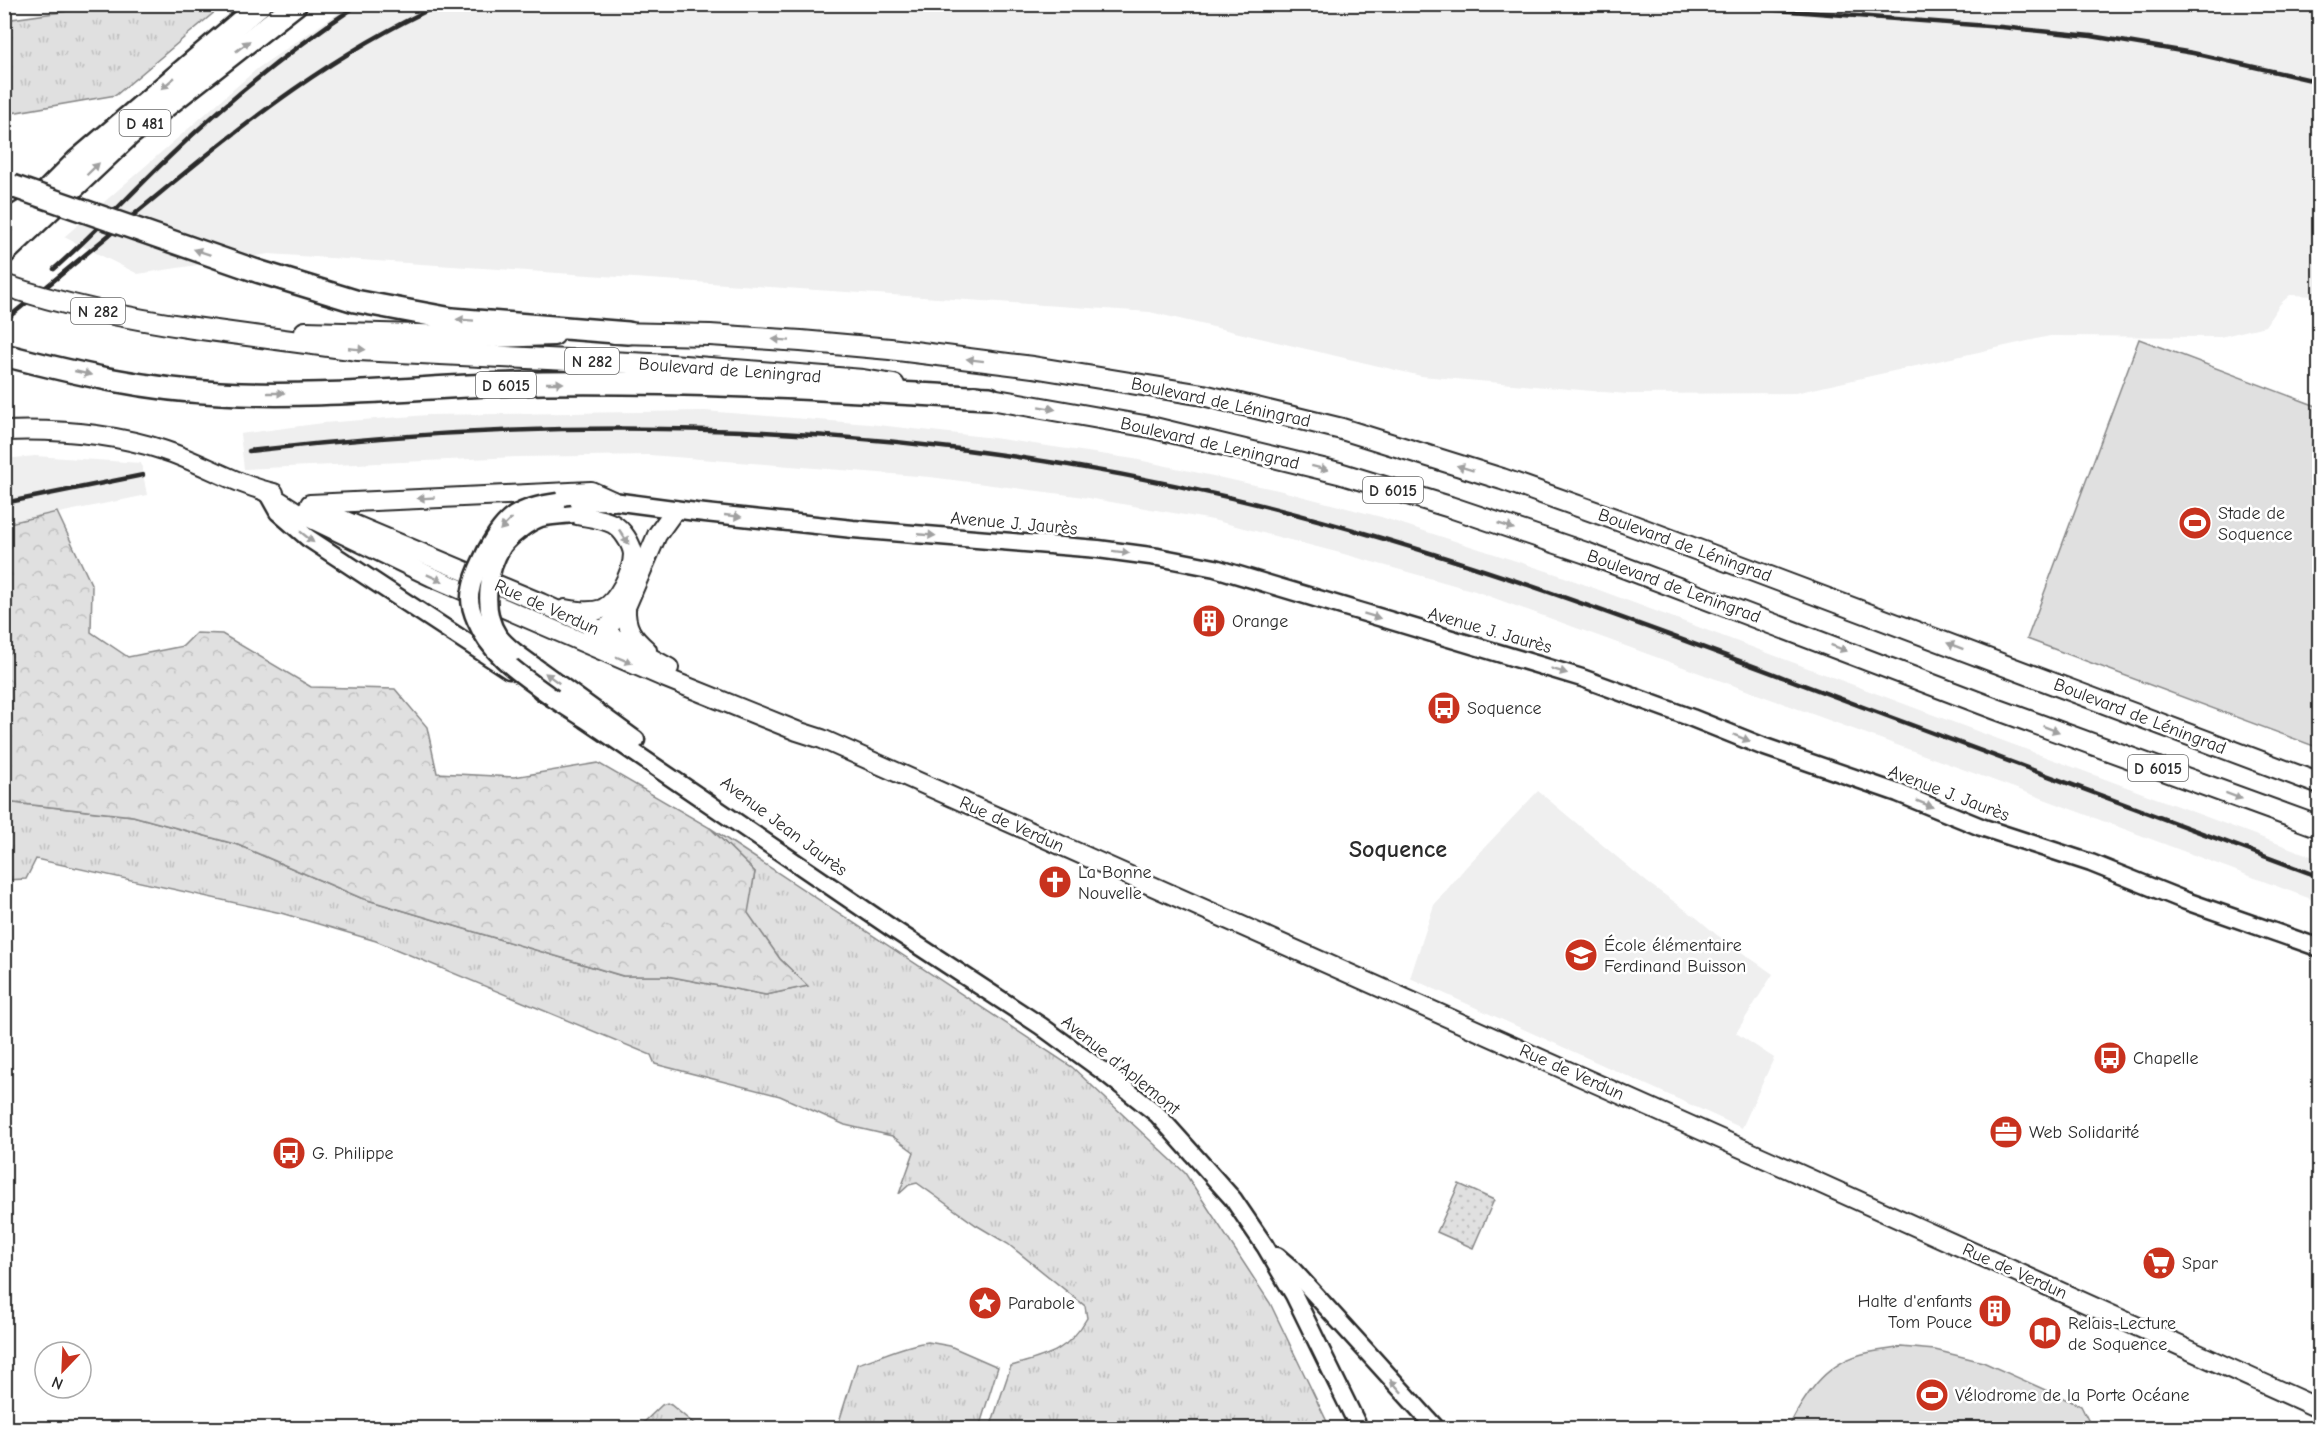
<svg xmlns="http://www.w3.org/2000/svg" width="2324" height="1433" font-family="'Comic Neue',sans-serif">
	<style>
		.built { fill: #efefef }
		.grass { fill: url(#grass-tufts); stroke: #868686; stroke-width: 1.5 }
		.forest { fill: url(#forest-crowns); stroke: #868686; stroke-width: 1.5 }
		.park { fill: url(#park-dots); stroke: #868686; stroke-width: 1.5 }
		.pitch { fill: #e0e0e0; stroke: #868686; stroke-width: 1.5 }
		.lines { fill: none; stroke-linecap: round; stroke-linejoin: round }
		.tertiary-casing { stroke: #2b2b2b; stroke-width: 21 }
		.secondary-casing { stroke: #2b2b2b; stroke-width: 22 }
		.primary-casing { stroke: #2b2b2b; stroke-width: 24 }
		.trunk-casing { stroke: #2b2b2b; stroke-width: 26 }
		.tertiary { stroke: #fff; stroke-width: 16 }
		.secondary { stroke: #fff; stroke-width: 18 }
		.primary { stroke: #fff; stroke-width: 20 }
		.trunk { stroke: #fff; stroke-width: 21 }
		.rail { stroke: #2b2b2b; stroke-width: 4.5 }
		.tertiary-bridge-casing { stroke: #2b2b2b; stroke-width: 21; stroke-linecap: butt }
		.primary-bridge-casing { stroke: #2b2b2b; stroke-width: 24; stroke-linecap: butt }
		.trunk-bridge-casing { stroke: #2b2b2b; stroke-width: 26; stroke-linecap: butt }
		.tertiary-bridge { stroke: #fff; stroke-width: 16 }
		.primary-bridge { stroke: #fff; stroke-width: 20 }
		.trunk-bridge { stroke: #fff; stroke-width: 21 }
		.oneway { fill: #a0a0a0 }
		.labels { text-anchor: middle; stroke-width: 5; stroke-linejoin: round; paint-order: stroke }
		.shield { fill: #fff; stroke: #6b6b6b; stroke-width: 1.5 }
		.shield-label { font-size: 16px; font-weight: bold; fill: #2b2b2b }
		.street-label { font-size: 18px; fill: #2b2b2b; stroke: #fff }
		.poi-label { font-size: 18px; fill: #2b2b2b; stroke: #fff; text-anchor: start }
		.district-label { font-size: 24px; font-weight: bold; fill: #2b2b2b; stroke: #fff }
	</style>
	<defs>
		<pattern id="grass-tufts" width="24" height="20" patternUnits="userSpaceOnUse" patternTransform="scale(1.5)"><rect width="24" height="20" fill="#e0e0e0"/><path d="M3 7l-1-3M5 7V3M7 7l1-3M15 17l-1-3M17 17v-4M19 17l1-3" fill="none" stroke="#c0c0c0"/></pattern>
		<pattern id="forest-crowns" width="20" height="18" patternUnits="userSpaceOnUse" patternTransform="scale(1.5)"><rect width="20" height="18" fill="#e0e0e0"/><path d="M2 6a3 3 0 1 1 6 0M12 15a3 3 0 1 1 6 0" fill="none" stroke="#c0c0c0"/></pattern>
		<pattern id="park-dots" width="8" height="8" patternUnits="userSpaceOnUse" patternTransform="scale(1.5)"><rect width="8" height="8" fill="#e0e0e0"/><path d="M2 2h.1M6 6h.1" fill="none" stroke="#c0c0c0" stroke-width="1.8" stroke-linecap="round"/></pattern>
	</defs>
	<rect width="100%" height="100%" fill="#fff"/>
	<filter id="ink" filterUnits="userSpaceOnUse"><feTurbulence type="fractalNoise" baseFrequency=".0167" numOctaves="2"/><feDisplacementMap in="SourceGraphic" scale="12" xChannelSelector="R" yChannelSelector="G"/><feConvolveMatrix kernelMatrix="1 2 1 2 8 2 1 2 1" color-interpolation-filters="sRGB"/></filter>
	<g filter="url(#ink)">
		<!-- built -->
		<g class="built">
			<polygon points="350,5 2319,5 2319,296 2290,295 2280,304 2265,326 2220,337 2050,336 1795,393 1627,394 1421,376 1150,312 269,254 138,274 64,237 258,68"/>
			<polygon points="705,411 869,424 994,438 1134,459 1278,490 1381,517 1559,575 2319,859 2319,902 2028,793 1475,591 1344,554 1213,520 1077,496 930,477 649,455 518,457 244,469 240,434 323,423 428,415"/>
			<polygon points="35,456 141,463 147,495 5,524 4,459"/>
			<polygon points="1538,791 1648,883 1697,918 1717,935 1773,974 1736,1033 1774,1058 1742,1128 1410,978 1434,905 1465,868"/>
		</g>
		<!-- grass -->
		<g class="grass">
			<polygon points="118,4 223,5 116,95 5,114 5,20"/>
			<path d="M5,802L133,816L238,845L361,898L622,976H667L766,995L807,986L780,959L747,913L755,872L710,828L1072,1067L1185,1173L1270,1303L1330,1428H990L1011,1366C1046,1356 1068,1352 1087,1318L1085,1306L1008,1244L976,1225L917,1183L909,1185L899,1194L914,1152L892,1136L845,1125L780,1096L655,1064L651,1055L376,941L281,913L36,859L26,879L5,880Z"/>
			<path d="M928,1342L950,1346L998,1367L979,1428H837L857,1364C881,1357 903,1345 928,1342Z"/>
			<polygon points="667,1403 671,1405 699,1428 638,1428 662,1405"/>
		</g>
		<!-- forest -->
		<polygon class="forest" points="57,512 92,586 91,632 128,657 183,646 196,633 222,634 311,687 395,689 427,727 437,773 514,777 598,763 710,828 755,872 748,913 780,959 808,986 766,995 667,976 623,976 361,898 238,845 133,816 5,802 5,524"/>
		<!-- park -->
		<polygon class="park" points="1459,1184 1494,1200 1473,1248 1437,1232"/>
		<!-- pitch -->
		<g class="pitch">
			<polygon points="2139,339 2319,407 2319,748 2027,639"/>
			<path d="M1901,1347L1935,1350L1983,1362L2081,1406L2092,1428H1788C1804,1397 1823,1366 1859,1355C1872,1351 1888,1350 1901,1347Z"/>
		</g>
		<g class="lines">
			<!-- tertiary casing -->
			<g class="tertiary-casing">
				<g id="tertiary">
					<polyline points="268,494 278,512 308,538 509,670"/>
					<polyline points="558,502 613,501 696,512 853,529 1098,549 1158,557 1215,568 1582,678 1692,718 1762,746 1898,793 1981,827 2091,863 2186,901 2320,948"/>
					<polyline points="515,652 636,740"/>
					<polyline points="541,691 585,719 896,931 1041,1026 1104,1072 1157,1114 1233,1199 1265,1246 1294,1295 1359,1428"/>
					<polyline points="1277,1256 1291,1268 1436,1428"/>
				</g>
			</g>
			<!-- secondary casing -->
			<g class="secondary-casing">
				<g id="secondary">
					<path d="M4,431C59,429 111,433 163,450C201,462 236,485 274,493"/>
					<polyline points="264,491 297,512 432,577 663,677 797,731 822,739 1786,1168 2320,1409"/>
					<polyline points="310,504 591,491 613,501"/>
					<polyline points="317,509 541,603 600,630 669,668"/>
					<path d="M626,607C625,627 632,637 647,650"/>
					<path d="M565,609C576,611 591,613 602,609C617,603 633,571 633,554C632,544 622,529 613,524C602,518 585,517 573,514"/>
					<polyline points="592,634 609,626 626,607 657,535 675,510"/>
				</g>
			</g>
			<!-- primary casing -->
			<g class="primary-casing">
				<g id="primary">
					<polyline points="194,328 358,350 671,365 863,380 894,385"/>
					<polyline points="305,332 494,337 554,335"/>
					<polyline points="614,333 710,335 801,341 890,349 1033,367 1203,395 1342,429 1502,479 1626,523 2320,784"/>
					<polyline points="974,396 1150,427 1339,473 1450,507 1586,553 1996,709 2320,827"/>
				</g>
			</g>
			<!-- trunk casing -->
			<g class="trunk-casing">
				<g id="trunk">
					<polyline points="4,223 32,206 77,161 261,4"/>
					<polyline points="4,253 129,135 296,4"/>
					<polyline points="257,271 355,301 452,319 628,333"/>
					<path d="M4,355C74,373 147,390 220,393C327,399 435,385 543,383C692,381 841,390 990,398"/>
				</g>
			</g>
			<!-- tertiary -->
			<use href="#tertiary" class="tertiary"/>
			<!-- secondary -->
			<use href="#secondary" class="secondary"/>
			<!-- primary -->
			<use href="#primary" class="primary"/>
			<!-- trunk -->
			<use href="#trunk" class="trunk"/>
			<!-- rail -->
			<g class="rail">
				<polyline points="1698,4 2001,27 2091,36 2193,53 2320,82"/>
				<path d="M54,269C94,234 130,194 169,157C227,101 291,49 359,4"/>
				<path d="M4,321C56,279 108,236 159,194C247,121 336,52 441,4"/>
				<path d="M249,451C580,412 906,421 1232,498C1422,543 1603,610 1785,678C1963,744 2141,810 2320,877"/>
				<polyline points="4,503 143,475"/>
			</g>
			<!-- tertiary-bridge casing -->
			<g class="tertiary-bridge-casing">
				<g id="tertiary-bridge">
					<path d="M515,652C509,647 502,641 498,635C482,611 487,570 503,546C510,537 525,525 536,520C545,515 562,516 573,514"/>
					<path d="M553,698C522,675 491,657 476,621C472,612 468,600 471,590C473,576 480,564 486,551C505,515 518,508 558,502"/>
				</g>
			</g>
			<!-- primary-bridge casing -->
			<g class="primary-bridge-casing">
				<path id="primary-bridge" d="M4,285C66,306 130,319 194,328"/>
			</g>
			<!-- trunk-bridge casing -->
			<g class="trunk-bridge-casing">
				<polyline id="trunk-bridge" points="12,186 257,271"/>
			</g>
			<!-- tertiary-bridge -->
			<use href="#tertiary-bridge" class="tertiary-bridge"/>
			<!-- primary-bridge -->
			<use href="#primary-bridge" class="primary-bridge"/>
			<!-- trunk-bridge -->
			<use href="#trunk-bridge" class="trunk-bridge"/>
		</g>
		<!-- one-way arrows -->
		<defs><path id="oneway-solid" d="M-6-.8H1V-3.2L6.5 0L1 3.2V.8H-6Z" transform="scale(1.5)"/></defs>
		<g class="oneway">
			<use href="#oneway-solid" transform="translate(243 46) rotate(-38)"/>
			<use href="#oneway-solid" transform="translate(168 83) rotate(140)"/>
			<use href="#oneway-solid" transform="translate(93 169) rotate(-44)"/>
			<use href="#oneway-solid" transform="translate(202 252) rotate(-161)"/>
			<use href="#oneway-solid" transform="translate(465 320) rotate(-176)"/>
			<use href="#oneway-solid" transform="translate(781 340) rotate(-176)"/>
			<use href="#oneway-solid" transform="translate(357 349) rotate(5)"/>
			<use href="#oneway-solid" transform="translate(975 360) rotate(-173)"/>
			<use href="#oneway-solid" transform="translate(83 373) rotate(13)"/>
			<use href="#oneway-solid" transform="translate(555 383)"/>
			<use href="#oneway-solid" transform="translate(276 393)"/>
			<use href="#oneway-solid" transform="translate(1047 408) rotate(10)"/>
			<use href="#oneway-solid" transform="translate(1320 468) rotate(14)"/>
			<use href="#oneway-solid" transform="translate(1465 468) rotate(-163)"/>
			<use href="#oneway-solid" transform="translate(426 498) rotate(177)"/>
			<use href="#oneway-solid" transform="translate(733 516) rotate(6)"/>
			<use href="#oneway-solid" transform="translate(506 524) rotate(135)"/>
			<use href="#oneway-solid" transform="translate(1506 526) rotate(19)"/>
			<use href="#oneway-solid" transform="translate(927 535) rotate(5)"/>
			<use href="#oneway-solid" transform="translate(307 537) rotate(39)"/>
			<use href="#oneway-solid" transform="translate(624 537) rotate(56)"/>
			<use href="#oneway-solid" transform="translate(1121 552) rotate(7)"/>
			<use href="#oneway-solid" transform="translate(435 578) rotate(24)"/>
			<use href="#oneway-solid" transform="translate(1372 616) rotate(17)"/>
			<use href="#oneway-solid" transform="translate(1955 646) rotate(-159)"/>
			<use href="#oneway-solid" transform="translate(1839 648) rotate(21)"/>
			<use href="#oneway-solid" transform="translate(624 660) rotate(23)"/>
			<use href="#oneway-solid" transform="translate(1559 671) rotate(17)"/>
			<use href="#oneway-solid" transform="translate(552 678) rotate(-144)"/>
			<use href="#oneway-solid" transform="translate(2051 729) rotate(20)"/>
			<use href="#oneway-solid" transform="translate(1742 738) rotate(22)"/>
			<use href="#oneway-solid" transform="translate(2234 796) rotate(20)"/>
			<use href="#oneway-solid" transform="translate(1925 804) rotate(22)"/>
			<use href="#oneway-solid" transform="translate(1396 1386) rotate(-132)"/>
		</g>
	</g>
	<!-- icons -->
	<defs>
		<g id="stadium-disc" transform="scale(1.725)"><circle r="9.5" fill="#c8321e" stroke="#fff"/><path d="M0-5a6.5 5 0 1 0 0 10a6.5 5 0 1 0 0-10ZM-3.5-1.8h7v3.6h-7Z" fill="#fff"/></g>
		<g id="building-disc" transform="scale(1.725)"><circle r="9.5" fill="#c8321e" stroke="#fff"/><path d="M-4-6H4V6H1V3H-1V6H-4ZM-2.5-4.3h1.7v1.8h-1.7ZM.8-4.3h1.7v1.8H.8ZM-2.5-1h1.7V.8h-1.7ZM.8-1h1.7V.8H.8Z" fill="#fff"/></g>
		<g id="bus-disc" transform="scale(1.725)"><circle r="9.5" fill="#c8321e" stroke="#fff"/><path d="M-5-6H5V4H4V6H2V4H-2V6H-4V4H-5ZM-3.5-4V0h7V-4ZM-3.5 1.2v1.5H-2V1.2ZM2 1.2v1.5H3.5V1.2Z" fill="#fff"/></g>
		<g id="church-disc" transform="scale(1.725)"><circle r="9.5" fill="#c8321e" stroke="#fff"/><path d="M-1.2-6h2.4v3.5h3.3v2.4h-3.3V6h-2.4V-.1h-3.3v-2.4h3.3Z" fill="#fff"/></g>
		<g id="school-disc" transform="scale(1.725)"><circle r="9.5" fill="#c8321e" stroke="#fff"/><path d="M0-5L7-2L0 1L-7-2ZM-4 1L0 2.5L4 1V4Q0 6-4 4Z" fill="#fff"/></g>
		<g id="office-disc" transform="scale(1.725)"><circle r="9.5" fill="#c8321e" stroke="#fff"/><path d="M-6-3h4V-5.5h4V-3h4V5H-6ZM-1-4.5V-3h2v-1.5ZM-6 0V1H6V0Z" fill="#fff"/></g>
		<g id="supermarket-disc" transform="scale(1.725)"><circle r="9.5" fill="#c8321e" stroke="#fff"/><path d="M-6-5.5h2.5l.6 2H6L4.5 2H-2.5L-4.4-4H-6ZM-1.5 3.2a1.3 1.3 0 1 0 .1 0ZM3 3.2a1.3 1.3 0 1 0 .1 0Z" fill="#fff"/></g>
		<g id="sight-disc" transform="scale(1.725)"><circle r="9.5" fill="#c8321e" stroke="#fff"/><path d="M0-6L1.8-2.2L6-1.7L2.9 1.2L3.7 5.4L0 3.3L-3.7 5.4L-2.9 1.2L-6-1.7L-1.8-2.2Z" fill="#fff"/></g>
		<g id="library-disc" transform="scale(1.725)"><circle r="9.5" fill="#c8321e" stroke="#fff"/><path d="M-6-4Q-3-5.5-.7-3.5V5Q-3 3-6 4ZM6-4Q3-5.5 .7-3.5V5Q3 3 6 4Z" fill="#fff"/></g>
	</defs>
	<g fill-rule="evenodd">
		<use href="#stadium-disc" x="2195" y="523"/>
		<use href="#building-disc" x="1209" y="621"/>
		<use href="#bus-disc" x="1444" y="708"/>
		<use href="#church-disc" x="1055" y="882"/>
		<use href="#school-disc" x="1581" y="955"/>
		<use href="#bus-disc" x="2110" y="1058"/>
		<use href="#office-disc" x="2006" y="1132"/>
		<use href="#bus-disc" x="289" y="1153"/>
		<use href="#supermarket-disc" x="2159" y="1263"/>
		<use href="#sight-disc" x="985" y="1303"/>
		<use href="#building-disc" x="1995" y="1311"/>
		<use href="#library-disc" x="2045" y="1333"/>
		<use href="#stadium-disc" x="1932" y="1395"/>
	</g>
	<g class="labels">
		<!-- shield labels -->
		<g class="shield">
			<rect x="119.5" y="110" width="51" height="26" rx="4.5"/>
			<rect x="71" y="298" width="54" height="26" rx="4.5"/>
			<rect x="565" y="348" width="54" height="26" rx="4.5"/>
			<rect x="476" y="372" width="60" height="26" rx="4.5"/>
			<rect x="1363" y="477" width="60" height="26" rx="4.5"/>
			<rect x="2128" y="755" width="60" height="26" rx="4.5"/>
		</g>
		<g class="shield-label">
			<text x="145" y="129">D 481</text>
			<text x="98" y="317">N 282</text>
			<text x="592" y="367">N 282</text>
			<text x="506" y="391">D 6015</text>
			<text x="1393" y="496">D 6015</text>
			<text x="2158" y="774">D 6015</text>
		</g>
		<!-- street labels -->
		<g class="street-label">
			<text transform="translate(730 370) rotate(4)" y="6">Boulevard de Leningrad</text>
			<text transform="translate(1221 402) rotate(12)" y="6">Boulevard de Léningrad</text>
			<text transform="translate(1210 443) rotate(13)" y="6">Boulevard de Leningrad</text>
			<text transform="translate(1014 523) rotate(5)" y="6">Avenue J. Jaurès</text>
			<text transform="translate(1685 545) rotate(20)" y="6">Boulevard de Léningrad</text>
			<text transform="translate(1674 586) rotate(20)" y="6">Boulevard de Leningrad</text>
			<text transform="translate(547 607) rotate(24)" y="6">Rue de Verdun</text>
			<text transform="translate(1490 630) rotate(16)" y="6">Avenue J. Jaurès</text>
			<text transform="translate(2140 716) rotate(21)" y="6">Boulevard de Léningrad</text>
			<text transform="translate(1949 793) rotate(21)" y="6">Avenue J. Jaurès</text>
			<text transform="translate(1012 824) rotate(24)" y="6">Rue de Verdun</text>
			<text transform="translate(784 826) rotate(37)" y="6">Avenue Jean Jaurès</text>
			<text transform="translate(1121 1065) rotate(39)" y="6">Avenue d'Aplemont</text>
			<text transform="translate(1572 1072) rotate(24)" y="6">Rue de Verdun</text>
			<text transform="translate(2015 1271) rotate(24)" y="6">Rue de Verdun</text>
		</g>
		<!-- poi labels -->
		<g class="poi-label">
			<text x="2218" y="519">Stade de<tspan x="2218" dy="21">Soquence</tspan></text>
			<text x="1232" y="627">Orange</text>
			<text x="1467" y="714">Soquence</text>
			<text x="1078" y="878">La Bonne<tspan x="1078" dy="21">Nouvelle</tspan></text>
			<text x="1604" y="951">École élémentaire<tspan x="1604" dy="21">Ferdinand Buisson</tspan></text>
			<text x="2133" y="1064">Chapelle</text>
			<text x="2029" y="1138">Web Solidarité</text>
			<text x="312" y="1159">G. Philippe</text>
			<text x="2182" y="1269">Spar</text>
			<text x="1972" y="1307" text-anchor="end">Halte d'enfants<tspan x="1972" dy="21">Tom Pouce</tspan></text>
			<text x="1008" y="1309">Parabole</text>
			<text x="2068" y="1329">Relais-Lecture<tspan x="2068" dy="21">de Soquence</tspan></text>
			<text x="1955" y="1401">Vélodrome de la Porte Océane</text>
		</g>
		<!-- district labels -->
		<g class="district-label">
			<text x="1398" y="857">Soquence</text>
		</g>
	</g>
	<!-- margin -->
	<rect width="2324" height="1433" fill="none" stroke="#fff" stroke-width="24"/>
	<rect x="12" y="12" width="2300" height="1409" fill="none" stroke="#2b2b2b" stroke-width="2" filter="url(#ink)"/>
	<!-- north arrow -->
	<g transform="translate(63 1370) rotate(203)"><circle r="28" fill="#ffffff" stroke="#aaaaaa" stroke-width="1.5"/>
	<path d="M0-4.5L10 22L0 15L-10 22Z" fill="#c8321e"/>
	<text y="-9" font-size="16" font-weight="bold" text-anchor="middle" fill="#2b2b2b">N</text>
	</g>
</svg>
